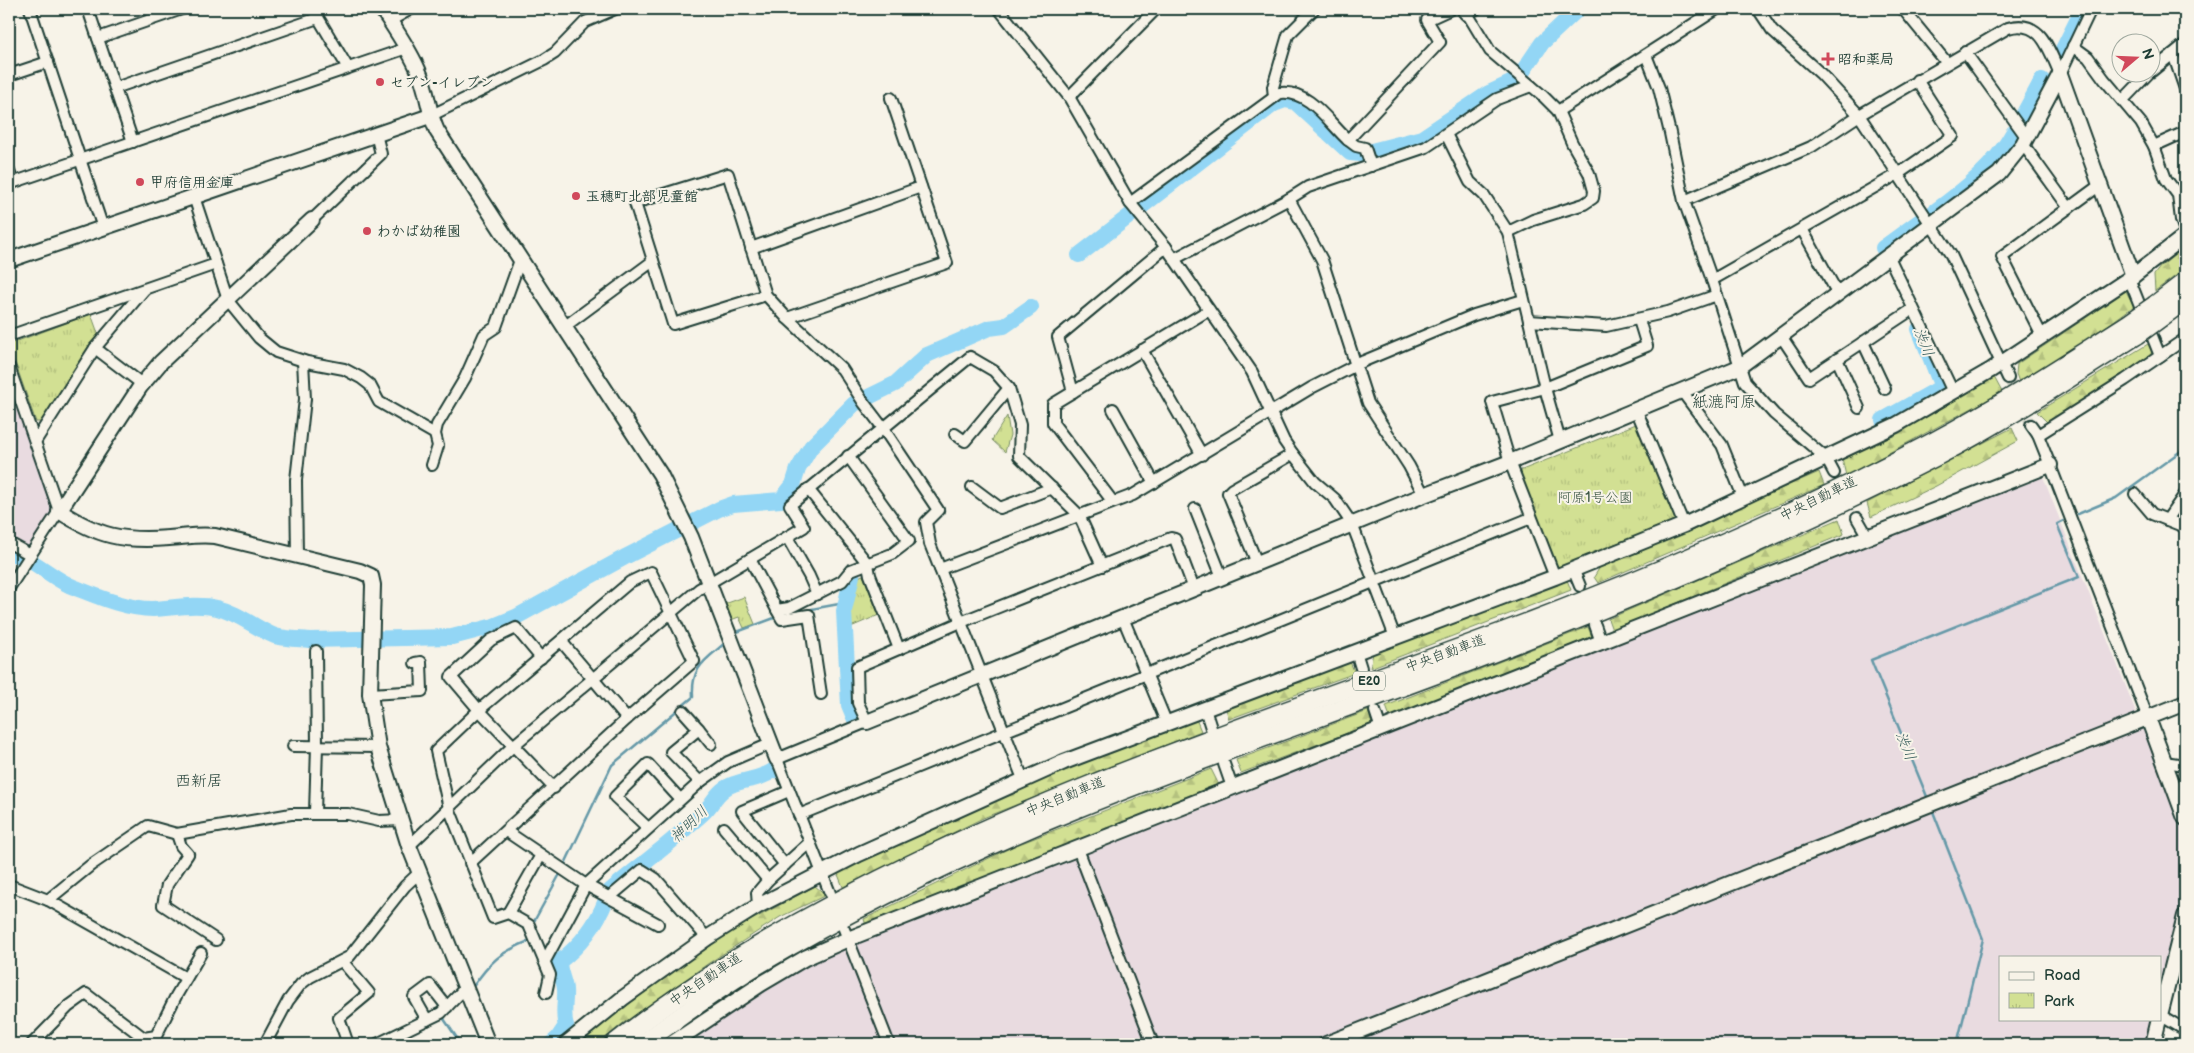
<svg xmlns="http://www.w3.org/2000/svg" width="2194" height="1053" font-family="'Balsamiq Sans','Klee One',sans-serif">
	<style>
		.built { fill: #e9dbe0 }
		.forest { fill: url(#forest-firs); stroke: #788e64 }
		.park { fill: url(#park-tufts); stroke: #788e64 }
		.lines { fill: none; stroke-linecap: round; stroke-linejoin: round }
		.stream { stroke: #6599a8; stroke-width: 2.5 }
		.river { stroke: #93d6f5; stroke-width: 16 }
		.street-tunnel { stroke: #cccfc4; stroke-width: 10; stroke-dasharray: 10 5; stroke-linecap: butt }
		.street-casing { stroke: #1f3d34; stroke-width: 14 }
		.secondary-casing { stroke: #1f3d34; stroke-width: 18 }
		.highway-casing { stroke: #1f3d34; stroke-width: 21 }
		.street { stroke: #f7f3e8; stroke-width: 10 }
		.secondary { stroke: #f7f3e8; stroke-width: 14 }
		.highway { stroke: #f7f3e8; stroke-width: 18 }
		.highway-bridge-casing { stroke: #1f3d34; stroke-width: 21; stroke-linecap: butt }
		.highway-bridge { stroke: #f7f3e8; stroke-width: 18 }
		.poi-dot { fill: #d1495b; stroke: #f7f3e8; stroke-width: 2 }
		.labels { text-anchor: middle; stroke-width: 4; stroke-linejoin: round; paint-order: stroke }
		.shield { fill: #f7f3e8; stroke: #60746a; stroke-width: 1 }
		.shield-label { font-size: 12px; font-weight: bold; fill: #1f3d34 }
		.poi-label { font-size: 14px; font-weight: bold; fill: #1f3d34; stroke: #f7f3e8; text-anchor: start }
		.park-label { font-size: 14px; fill: #3a5542; stroke: #f7f3e8 }
		.street-label { font-size: 14px; fill: #1f3d34; stroke: #f7f3e8 }
		.water-label { font-size: 15px; font-style: italic; fill: #365c5b; stroke: #f7f3e8 }
		.quarter-label { font-size: 16px; fill: #1f3d34; stroke: #f7f3e8 }
	</style>
	<defs>
		<pattern id="forest-firs" width="22" height="20" patternUnits="userSpaceOnUse" patternTransform="scale(1.25)"><rect width="22" height="20" fill="#d2e093"/><path d="M5 1l3.5 6h-7zM16 11l3.5 6h-7z" fill="#b4c17f"/></pattern>
		<pattern id="park-tufts" width="24" height="20" patternUnits="userSpaceOnUse" patternTransform="scale(1.25)"><rect width="24" height="20" fill="#d2e093"/><path d="M3 7l-1-3M5 7V3M7 7l1-3M15 17l-1-3M17 17v-4M19 17l1-3" fill="none" stroke="#b4c17f"/></pattern>
	</defs>
	<rect width="100%" height="100%" fill="#f7f3e8"/>
	<filter id="ink" filterUnits="userSpaceOnUse"><feTurbulence type="fractalNoise" baseFrequency=".02" numOctaves="2"/><feDisplacementMap in="SourceGraphic" scale="10" xChannelSelector="R" yChannelSelector="G"/><feConvolveMatrix kernelMatrix="1 2 1 2 8 2 1 2 1" color-interpolation-filters="sRGB"/></filter>
	<g filter="url(#ink)">
		<!-- built -->
		<g class="built">
			<polygon points="9,367 59,511 29,554 9,545"/>
			<polygon points="2043,477 2185,836 2185,892 2160,991 2160,957 2000,957 2000,1019 2153,1019 2147,1044 688,1044 736,1009 808,963"/>
		</g>
		<!-- forest -->
		<g class="forest">
			<polygon points="2185,247 2185,269 2155,291 2154,275 2160,267"/>
			<polygon points="2126,291 2134,306 2100,331 2019,382 2016,374 2017,364"/>
			<polygon points="2148,344 2153,354 2136,367 2047,422 2037,412"/>
			<polygon points="1994,377 2002,392 1846,476 1842,458 1874,444"/>
			<polygon points="2012,428 2018,441 1936,486 1871,517 1867,503"/>
			<polygon points="1819,472 1824,485 1598,583 1594,577 1600,567"/>
			<polygon points="1839,519 1844,534 1612,630 1608,619"/>
			<polygon points="1567,580 1571,590 1370,668 1373,653"/>
			<polygon points="1588,627 1592,637 1390,717 1386,706"/>
			<polygon points="1350,662 1355,673 1229,719 1226,709"/>
			<polygon points="1368,711 1372,724 1241,773 1236,760"/>
			<polygon points="1196,719 1201,731 983,818 843,887 837,872 982,804 1076,764"/>
			<polygon points="1211,769 1219,785 866,926 864,919 1014,846"/>
			<polygon points="815,886 826,895 780,917 709,963 622,1024 598,1044 577,1044 662,979 735,929"/>
		</g>
		<!-- park -->
		<g class="park">
			<polygon points="91,314 99,336 42,422 36,422 10,348 12,343"/>
			<polygon points="1007,416 1010,435 1005,452 992,440"/>
			<polygon points="1636,424 1677,520 1558,570 1519,474 1522,470"/>
			<polygon points="863,575 879,615 846,629 846,610 853,579"/>
			<polygon points="744,597 755,624 744,628 739,617 728,621 722,605"/>
		</g>
		<g class="lines">
			<!-- stream -->
			<g class="stream">
				<polyline points="2078,514 2116,498 2185,448"/>
				<polyline points="790,613 839,604 845,605"/>
				<polyline points="737,632 777,617"/>
				<polyline points="1928,799 1871,660 2079,577 2057,524 2063,521"/>
				<polyline points="1932,809 1983,939 1957,1044"/>
				<path d="M564,866L612,765L693,697C691,666 705,661 726,642"/>
				<polyline points="532,925 560,874"/>
				<path d="M472,988C490,962 499,953 529,941"/>
				<polyline points="448,1012 444,1019 461,1044"/>
			</g>
			<!-- river -->
			<g class="river">
				<polyline points="2060,55 2083,9"/>
				<polyline points="2022,117 2042,80"/>
				<path d="M1934,212C1963,191 1996,165 2013,133"/>
				<polyline points="1884,249 1883,248 1920,221"/>
				<polyline points="1079,255 1274,104 1285,100 1295,102 1350,153 1360,154 1422,138 1489,93 1517,80 1542,43 1578,9"/>
				<polyline points="1883,420 1942,387 1919,329"/>
				<path d="M9,553C36,558 52,580 76,588C99,597 127,609 153,609C174,608 196,603 217,608C239,613 255,628 275,636C286,639 298,639 309,640L452,637L494,626L516,617L627,556L719,509L733,504L781,500L793,485L798,469L811,447L854,404L895,384L927,355L989,328L1004,326L1031,307"/>
				<polyline points="852,576 844,611 849,705 856,722"/>
				<path d="M610,891C634,870 660,852 684,830C691,823 700,817 707,809C713,802 716,795 724,789C739,778 757,782 774,770"/>
				<path d="M551,1044L558,1038L566,1026C562,1013 566,1002 565,989C564,980 559,972 559,962C581,945 596,926 606,900"/>
			</g>
			<!-- street-tunnel -->
			<g class="street-tunnel">
				<polyline points="2008,378 2031,425"/>
				<polyline points="1834,473 1857,518"/>
			</g>
			<!-- street casing -->
			<g class="street-casing">
				<g id="street">
					<polyline points="30,9 103,228"/>
					<polyline points="88,9 133,142"/>
					<polyline points="313,9 348,68"/>
					<polyline points="999,9 1069,97 1130,203 1166,247 1252,372 1284,441 1293,454 1315,482 1335,499 1352,524 1395,637"/>
					<polyline points="1476,9 1467,13 1490,51 1542,95 1558,111 1572,143 1589,173 1594,191 1593,198 1584,204 1533,220 1508,232"/>
					<polyline points="1758,9 1772,30 1821,74 1859,115 1951,255 2008,378"/>
					<polyline points="1903,9 1947,63"/>
					<polyline points="390,21 411,9"/>
					<polyline points="98,38 182,9"/>
					<polyline points="2073,46 2088,57 2104,79 2141,123 2154,146 2166,179 2178,195 2181,220 2185,231"/>
					<polyline points="1965,52 2027,138"/>
					<polyline points="2173,54 2185,89"/>
					<polyline points="1646,55 1659,88 1670,133 1684,201 1712,280 1745,382 1774,414 1826,458 1834,473"/>
					<polyline points="2152,71 2185,44"/>
					<polyline points="2060,74 2091,9"/>
					<polyline points="9,75 48,62"/>
					<polyline points="115,88 318,18"/>
					<polyline points="1069,97 1156,9"/>
					<polyline points="1274,97 1273,87 1288,35 1314,9"/>
					<polyline points="2123,100 2150,72"/>
					<polyline points="1558,111 1717,9"/>
					<polyline points="430,116 544,60 555,53 585,22 615,9"/>
					<polyline points="1446,134 1470,182 1484,195 1508,232 1545,388 1560,441"/>
					<polyline points="1348,140 1440,42 1427,20 1451,9"/>
					<polyline points="2023,144 2069,208"/>
					<polyline points="2154,146 2185,132"/>
					<polyline points="9,171 13,183"/>
					<polyline points="9,184 407,48"/>
					<polyline points="194,197 228,300 259,338 276,352 307,362 344,369 361,378 370,385 379,402 435,434"/>
					<polyline points="1289,199 1322,260 1368,403 1409,466 1424,495"/>
					<path d="M1684,201L1811,147L1861,114L2008,28C2041,18 2049,50 2060,74"/>
					<path d="M1130,203L1280,93C1309,89 1329,123 1348,140L1356,146L1365,148L1371,166"/>
					<polyline points="312,220 381,154 376,134"/>
					<polyline points="1802,229 1838,294"/>
					<polyline points="751,248 921,187"/>
					<polyline points="1889,257 1953,392"/>
					<polyline points="1174,259 1289,199 1308,187 1426,147 1497,99 1531,86"/>
					<polyline points="2129,278 2160,356"/>
					<polyline points="1712,280 1898,174 1953,136 1917,80"/>
					<polyline points="766,295 673,324 635,203 728,174 766,295 787,318 842,369 864,403 883,428 938,510 926,522 930,544 1023,779"/>
					<polyline points="787,318 947,263 891,98"/>
					<polyline points="1529,321 1606,326 1668,312 1717,295"/>
					<polyline points="564,327 653,261"/>
					<polyline points="9,336 216,264"/>
					<polyline points="1781,336 1809,378 1913,309"/>
					<polyline points="2042,336 2002,257 2100,185"/>
					<polyline points="1863,342 1885,389"/>
					<polyline points="95,348 142,384"/>
					<polyline points="1142,350 1202,455"/>
					<polyline points="1837,359 1859,408"/>
					<polyline points="9,367 59,511 9,588"/>
					<polyline points="1681,390 1722,445 1743,497"/>
					<polyline points="1073,392 1058,337 1166,247"/>
					<polyline points="1113,409 1154,483"/>
					<polyline points="1636,409 1684,525"/>
					<polyline points="2031,425 2038,435 2050,465 2148,718"/>
					<polyline points="955,434 965,441 1009,388"/>
					<polyline points="2038,435 2125,380 2185,339"/>
					<polyline points="35,442 95,348 144,290"/>
					<polyline points="432,465 438,446 435,434 437,425 465,378 484,335 496,327 520,260"/>
					<polyline points="972,487 1000,508 1052,488"/>
					<polyline points="808,489 868,564 870,575 899,649"/>
					<polyline points="2135,494 2152,514 2185,527"/>
					<polyline points="1113,502 1053,423 1053,404 1209,310"/>
					<polyline points="1195,509 1222,577"/>
					<polyline points="1857,518 1868,537"/>
					<polyline points="2167,520 2185,494"/>
					<polyline points="787,537 809,576 817,594"/>
					<polyline points="9,545 13,545 29,554"/>
					<polyline points="297,556 296,480 305,399 303,361"/>
					<polyline points="750,559 777,610 789,608 842,581 851,570 892,554 909,541 848,456"/>
					<polyline points="1257,563 1228,493 1232,489 1293,454"/>
					<polyline points="940,569 1133,495 1311,388 1364,361 1474,315 1523,300"/>
					<polyline points="1573,569 1580,586"/>
					<polyline points="1555,577 1510,462 1492,402 1545,388 1647,346 1639,320"/>
					<polyline points="777,610 782,619 809,615 821,694"/>
					<polyline points="1123,618 1167,724"/>
					<polyline points="1595,625 1601,642"/>
					<polyline points="561,641 627,719"/>
					<polyline points="1356,652 1361,668"/>
					<polyline points="541,658 516,628 491,640 451,677 479,710 554,788"/>
					<polyline points="370,694 422,691 421,662 415,663"/>
					<polyline points="1205,709 1211,728"/>
					<polyline points="683,711 699,729 671,752 700,782"/>
					<polyline points="1375,711 1381,729"/>
					<polyline points="699,729 711,744"/>
					<polyline points="293,746 378,747"/>
					<polyline points="2164,762 2185,765"/>
					<polyline points="1224,764 1232,787"/>
					<polyline points="315,813 317,746 316,651"/>
					<polyline points="799,815 1531,518"/>
					<polyline points="648,828 615,797 648,764 680,799"/>
					<polyline points="724,828 768,880"/>
					<polyline points="506,831 586,885 658,924"/>
					<polyline points="177,834 181,846 188,854 167,885 163,905 216,940"/>
					<polyline points="409,846 513,746 699,589 804,527 790,505 970,357 994,371 1009,388 1020,425 1019,456 1079,515 1102,566"/>
					<polyline points="1078,849 1153,1044"/>
					<polyline points="470,863 627,719 694,661 651,572 630,582 479,710 436,751 449,808 493,918 508,913 529,925 550,975 546,993"/>
					<polyline points="785,865 742,811 789,791"/>
					<polyline points="9,885 48,900 91,865 148,826 177,834 291,814 348,814 379,821 400,820"/>
					<polyline points="830,893 777,759 867,722 858,703 857,667 961,622 1171,538 1175,539 1194,589"/>
					<polyline points="610,897 642,870 656,879 707,938"/>
					<polyline points="48,900 186,978"/>
					<polyline points="758,906 757,893 768,880 809,843"/>
					<polyline points="508,913 541,855"/>
					<polyline points="844,929 889,1044"/>
					<polyline points="342,961 369,993 339,1018 348,1044"/>
					<polyline points="545,961 586,885 700,782 728,762 770,744"/>
					<polyline points="2160,1015 2185,1030"/>
					<polyline points="427,1020 414,997 430,985 447,1007"/>
					<polyline points="32,1044 68,1007 86,994 144,1038"/>
					<polyline points="145,1044 144,1038 156,1036 176,996 201,953"/>
					<polyline points="265,1044 288,1001 301,984 310,977 349,957 405,886 420,872"/>
					<polyline points="377,1044 441,1013 466,987"/>
				</g>
			</g>
			<!-- secondary casing -->
			<g class="secondary-casing">
				<g id="secondary">
					<path d="M382,9C395,29 410,50 419,72C428,91 428,112 437,131L660,474L691,537L777,759"/>
					<polyline points="1464,9 1467,13"/>
					<polyline points="2060,74 2133,276"/>
					<path d="M312,220L161,362L140,387L59,511C98,536 122,542 169,538C185,537 198,534 215,536L360,571L371,576L373,585L370,694L378,747L409,846L488,1044"/>
					<polyline points="9,260 430,116"/>
					<polyline points="2148,718 2185,818"/>
					<polyline points="867,722 1424,495 1510,462 1739,367 1999,174 2023,144 2060,74"/>
					<polyline points="2160,1015 2185,916"/>
					<polyline points="566,1044 623,998 707,938 758,906 859,854 1064,762 1555,577 1684,525 1896,425 1991,370 2133,276 2185,236"/>
					<polyline points="671,1044 761,984 805,958 848,939 2050,465"/>
					<polyline points="1326,1044 2185,703"/>
					<polyline points="2153,1044 2159,1019"/>
				</g>
			</g>
			<!-- highway casing -->
			<g class="highway-casing">
				<g id="highway">
					<polyline points="2155,305 2185,282"/>
					<polyline points="2163,316 2185,300"/>
					<path d="M614,1044C683,989 757,944 835,903C1048,788 1281,715 1508,630C1653,576 1796,514 1933,442C2000,406 2064,365 2128,324"/>
					<path d="M642,1044C680,1017 718,988 759,964C859,905 965,854 1073,810C1220,750 1371,701 1518,643C1661,587 1801,526 1937,456C2006,420 2071,377 2137,335"/>
				</g>
			</g>
			<!-- street -->
			<use href="#street" class="street"/>
			<!-- secondary -->
			<use href="#secondary" class="secondary"/>
			<!-- highway -->
			<use href="#highway" class="highway"/>
			<!-- highway-bridge casing -->
			<g class="highway-bridge-casing">
				<g id="highway-bridge">
					<polyline points="2128,324 2155,305"/>
					<polyline points="2137,335 2163,316"/>
				</g>
			</g>
			<!-- highway-bridge -->
			<use href="#highway-bridge" class="highway-bridge"/>
		</g>
	</g>
	<!-- markers -->
	<g class="poi-dot">
		<path d="M1825.5 51.5h5v5h5v5h-5v5h-5v-5h-5v-5h5z"/>
		<circle cx="380" cy="82" r="5"/>
		<circle cx="140" cy="182" r="5"/>
		<circle cx="576" cy="196" r="5"/>
		<circle cx="367" cy="231" r="5"/>
	</g>
	<g class="labels">
		<!-- shield labels -->
		<rect class="shield" x="1353" y="671.5" width="32" height="19" rx="4"/>
		<g class="shield-label">
			<text x="1369" y="685">E20</text>
		</g>
		<!-- poi labels -->
		<g class="poi-label">
			<text x="1838" y="64">昭和薬局</text>
			<text x="390" y="87">セブン-イレブン</text>
			<text x="150" y="187">甲府信用金庫</text>
			<text x="586" y="201">玉穂町北部児童館</text>
			<text x="377" y="236">わかば幼稚園</text>
		</g>
		<!-- park labels -->
		<g class="park-label">
			<text x="1595" y="502">阿原1号公園</text>
		</g>
		<!-- street labels -->
		<g class="street-label">
			<text transform="translate(1818 498) rotate(-26)" y="5">中央自動車道</text>
			<text transform="translate(1445 653) rotate(-20)" y="5">中央自動車道</text>
			<text transform="translate(1065 796) rotate(-22)" y="5">中央自動車道</text>
			<text transform="translate(705 979) rotate(-34)" y="5">中央自動車道</text>
		</g>
		<!-- water labels -->
		<g class="water-label">
			<text transform="translate(1924 342) rotate(68)" y="5">渋川</text>
			<text transform="translate(1906 746) rotate(68)" y="5">渋川</text>
			<text transform="translate(689 824) rotate(-44)" y="5">神明川</text>
		</g>
		<!-- quarter labels -->
		<g class="quarter-label">
			<text x="1724" y="407">紙漉阿原</text>
			<text x="199" y="786">西新居</text>
		</g>
	</g>
	<!-- margin -->
	<rect width="2194" height="1053" fill="none" stroke="#f7f3e8" stroke-width="30"/>
	<rect x="15" y="15" width="2164" height="1023" fill="none" stroke="#1f3d34" stroke-width="2" filter="url(#ink)"/>
	<!-- legend -->
	<rect x="1999" y="956" width="162" height="65" fill="#f7f3e8" stroke="#a1aaa0"/>
	<rect x="2009" y="972" width="25" height="8" fill="#f7f3e8" stroke="#a1aaa0"/>
	<text x="2044" y="980" font-size="15" fill="#1f3d34">Road</text>
	<rect x="2009" y="993" width="25" height="15" fill="url(#park-tufts)" stroke="#a1aaa0"/>
	<text x="2044" y="1006" font-size="15" fill="#1f3d34">Park</text>
	<!-- north arrow -->
	<g transform="translate(2136 58) rotate(71)"><circle r="24" fill="#f7f3e8" stroke="#a1aaa0"/>
	<path d="M0-4L9 19L0 12L-9 19Z" fill="#d1495b"/>
	<text y="-8" font-size="14" font-weight="bold" text-anchor="middle" fill="#1f3d34">N</text>
	</g>
</svg>
